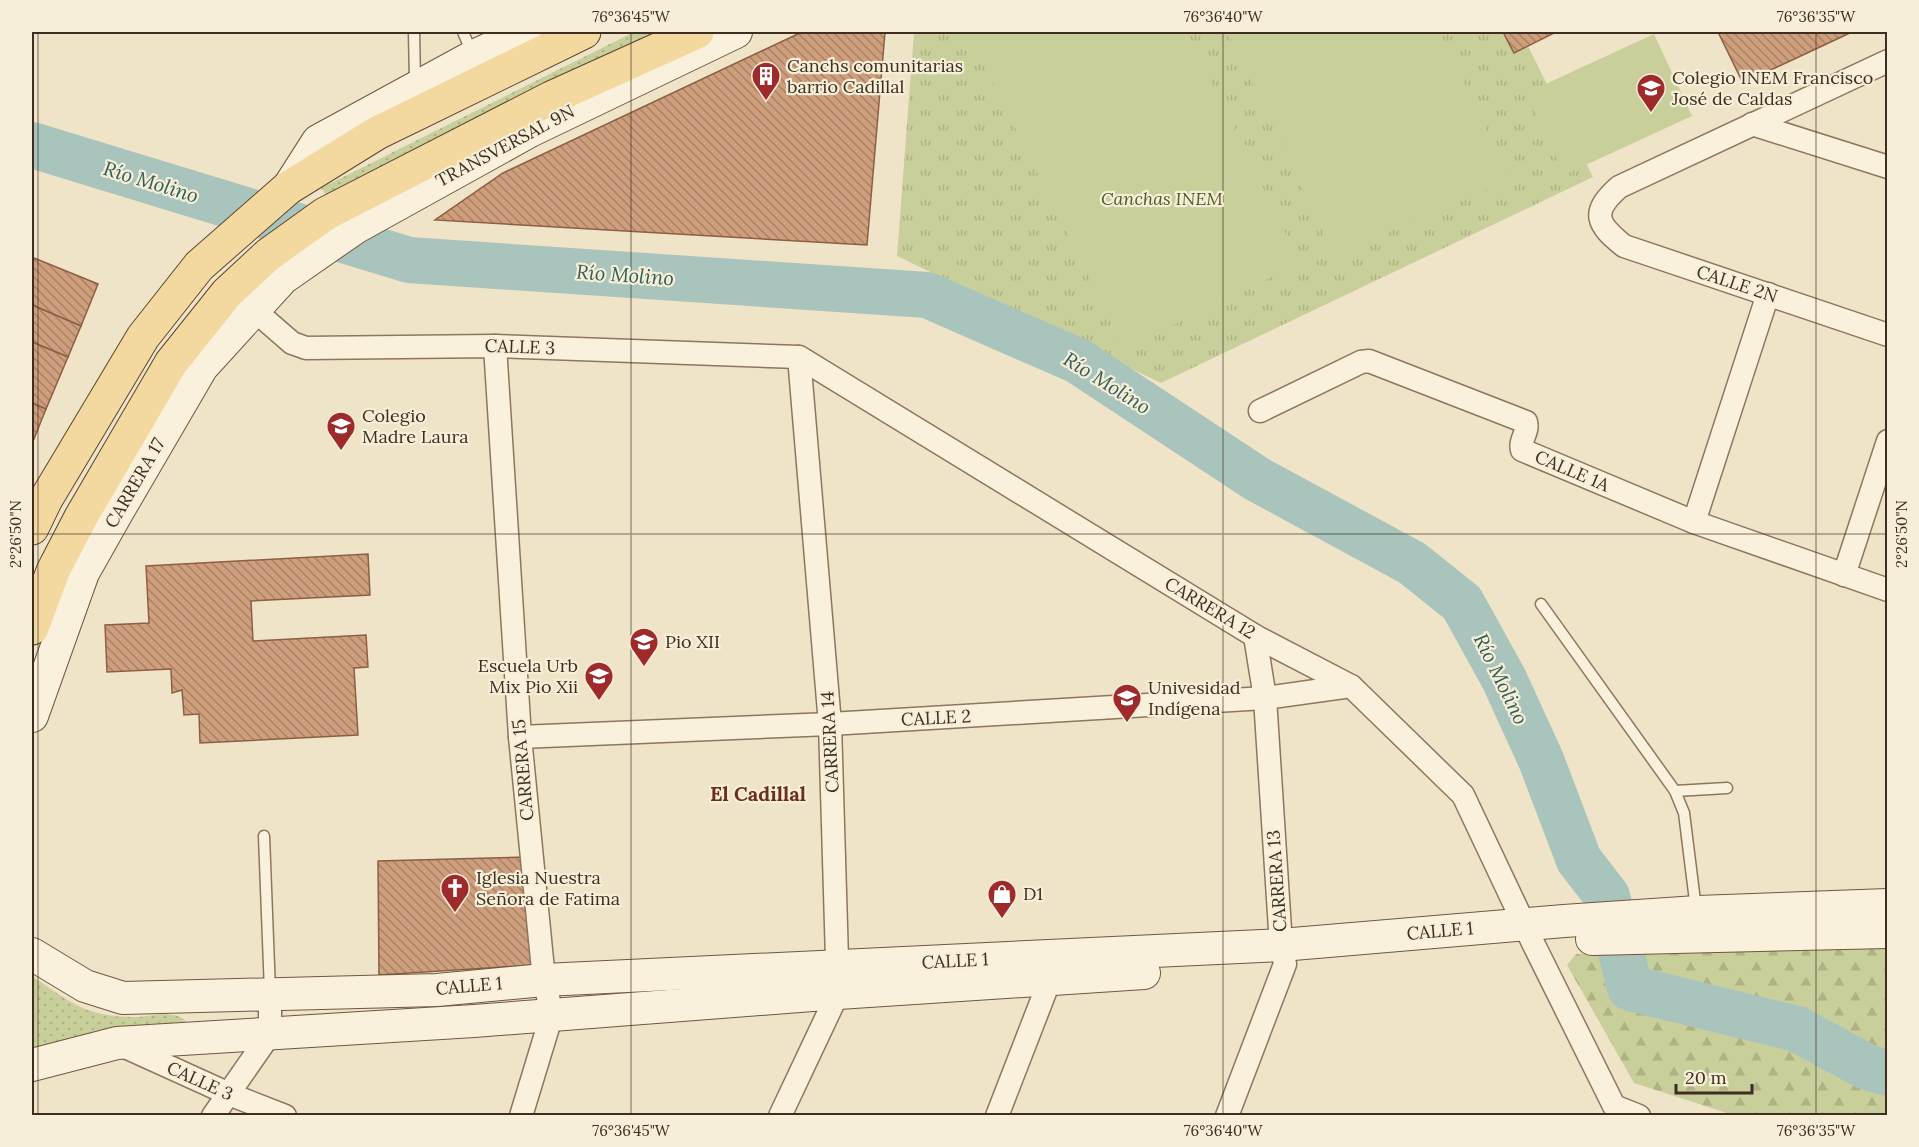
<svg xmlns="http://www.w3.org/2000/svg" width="1919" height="1147" font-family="Lora,serif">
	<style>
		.grass { fill: url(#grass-dots) }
		.forest { fill: url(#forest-firs) }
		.park { fill: url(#park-tufts) }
		.pitch { fill: #c9cf9b }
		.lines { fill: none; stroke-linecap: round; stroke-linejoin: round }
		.river { stroke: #a9c4bc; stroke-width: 46 }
		.building { fill: url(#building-back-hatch); stroke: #8d5f41; stroke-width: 1.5 }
		.service-casing { stroke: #8d765c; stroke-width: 13 }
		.minor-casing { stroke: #8d765c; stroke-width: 25 }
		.secondary-casing { stroke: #6f573f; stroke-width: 34 }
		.primary-casing { stroke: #5b4430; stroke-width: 35 }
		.service { stroke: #faf1dc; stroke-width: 10 }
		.minor { stroke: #faf1dc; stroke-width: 22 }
		.secondary { stroke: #faf1dc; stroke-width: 32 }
		.primary { stroke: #f3d9a0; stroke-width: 33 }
		.ticks { fill: none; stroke: #3d2e20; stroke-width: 1.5; stroke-opacity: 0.45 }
		.labels { text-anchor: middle; stroke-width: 4.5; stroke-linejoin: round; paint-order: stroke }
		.poi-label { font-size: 18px; fill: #3d2e20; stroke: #f7eed8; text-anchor: start }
		.street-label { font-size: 18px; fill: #3d2e20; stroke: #f7eed8 }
		.park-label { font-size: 18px; font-style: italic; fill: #4d5a26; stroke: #f7eed8 }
		.water-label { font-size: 20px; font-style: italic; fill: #2f5d5a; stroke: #f7eed8 }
		.neighbourhood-label { font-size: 20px; font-weight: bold; fill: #6b2e1e; stroke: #f7eed8 }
		.neatline { fill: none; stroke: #3d2e20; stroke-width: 2 }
		.ticks-label { font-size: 15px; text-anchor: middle; fill: #3d2e20 }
	</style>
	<defs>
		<pattern id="grass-dots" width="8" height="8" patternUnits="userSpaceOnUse" patternTransform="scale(1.5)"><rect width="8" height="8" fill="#c9cf9b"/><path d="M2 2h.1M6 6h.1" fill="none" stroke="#aeb285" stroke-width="1.8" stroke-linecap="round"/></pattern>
		<pattern id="forest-firs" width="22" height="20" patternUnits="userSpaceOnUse" patternTransform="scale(1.5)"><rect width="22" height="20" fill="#c9cf9b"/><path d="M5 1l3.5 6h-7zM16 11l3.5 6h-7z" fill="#aeb285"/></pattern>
		<pattern id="park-tufts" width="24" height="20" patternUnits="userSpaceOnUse" patternTransform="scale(1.5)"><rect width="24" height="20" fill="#c9cf9b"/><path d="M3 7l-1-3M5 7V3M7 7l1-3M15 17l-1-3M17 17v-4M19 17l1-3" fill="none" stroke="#aeb285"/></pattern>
		<pattern id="building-back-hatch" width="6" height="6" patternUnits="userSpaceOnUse" patternTransform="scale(1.5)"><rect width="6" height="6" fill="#cf9f7d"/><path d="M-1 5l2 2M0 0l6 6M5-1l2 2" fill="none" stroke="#a98266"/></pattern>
	</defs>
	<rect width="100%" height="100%" fill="#f0e4c8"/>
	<!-- grass -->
	<g class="grass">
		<polygon points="634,32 662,32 330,200 321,188"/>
		<path d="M32,976C69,1001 85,1017 133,1017C149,1017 176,1008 186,1022L184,1028L32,1053Z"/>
	</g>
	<!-- forest -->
	<polygon class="forest" points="1887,942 1887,1115 1733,1115 1634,1083 1567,965 1576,954"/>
	<!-- park -->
	<polygon class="park" points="914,32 1521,32 1593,177 1161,383 897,256"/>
	<!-- pitch -->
	<g class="pitch">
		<polygon points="968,32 1187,32 1300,263 1124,349"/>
		<polygon points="1228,32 1440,32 1510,180 1334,255"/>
		<polygon points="1654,34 1692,116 1564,175 1526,93"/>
	</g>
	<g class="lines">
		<!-- river -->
		<polyline class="river" points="32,145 409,260 927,295 1078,361 1257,479 1412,563 1462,603 1504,679 1541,760 1579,860 1607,896 1630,988 1797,1029 1867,1067 1888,1073"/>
	</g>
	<!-- building -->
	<g class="building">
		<polygon points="802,32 885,32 867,245 435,220 503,173"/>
		<polygon points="1503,32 1556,32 1514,53"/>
		<polygon points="1718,32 1852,32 1743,83"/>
		<polygon points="34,258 98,284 81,326 32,305 32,265"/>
		<polygon points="32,305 81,326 68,357 32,342"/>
		<polygon points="32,342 68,357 46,409 32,403"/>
		<polygon points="32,403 46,409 32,444"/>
		<polygon points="368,554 370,595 251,601 253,641 366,635 368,667 354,668 358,735 200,743 199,714 184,715 182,690 172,693 171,669 107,672 105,625 149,623 146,566"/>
		<polygon points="528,857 535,965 379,975 378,861"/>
	</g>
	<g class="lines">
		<!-- service casing -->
		<g class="service-casing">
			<g id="service">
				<polyline points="414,32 415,82"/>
				<polyline points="463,32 472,53"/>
				<polyline points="1541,604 1675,791 1684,813 1696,909"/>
				<polyline points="1675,791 1727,788"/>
				<polyline points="264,836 270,992"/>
			</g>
		</g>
		<!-- minor casing -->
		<g class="minor-casing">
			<g id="minor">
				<path d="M1888,61L1619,187C1590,213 1597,224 1624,246L1888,335"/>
				<polyline points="1752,124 1888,167"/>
				<polyline points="254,310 292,343 306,348 495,346 799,357 1255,636 1351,686 1463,795 1533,943 1614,1106 1639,1116"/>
				<polyline points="495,346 520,737 544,980 552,1014 521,1116"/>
				<path d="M1260,411L1361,362L1369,361L1526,422C1529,432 1519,440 1522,450L1694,522L1888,590"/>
				<polyline points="1694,522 1768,294"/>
				<polyline points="1844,575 1888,441"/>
				<polyline points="520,737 830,724 1265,698 1351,686"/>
				<polyline points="121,1045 229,1094 285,1116"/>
				<polyline points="213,1116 270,1034 270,995"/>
				<polyline points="780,1116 838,993 830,724 799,357"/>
				<polyline points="997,1116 1054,969"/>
				<polyline points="1227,1116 1285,964 1281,945 1265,698 1255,636"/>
			</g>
		</g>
		<!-- secondary casing -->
		<g class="secondary-casing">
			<g id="secondary">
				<polyline points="288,188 318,141 474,56 526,32"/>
				<polyline points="32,716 83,573 118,511 202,367 283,278 355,228 530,131 736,32"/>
				<polyline points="1592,939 1888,932"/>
				<polyline points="32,954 85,986 123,998 437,990 544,980 1281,945 1564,921 1697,912 1888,905"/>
				<polyline points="32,1065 117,1043 474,1021 838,993 1144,973"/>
			</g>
		</g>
		<!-- primary casing -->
		<g class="primary-casing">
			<g id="primary">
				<polyline points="32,528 46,499 143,337 199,266 288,188 377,133 584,32"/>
				<polyline points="32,628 53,571 81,517 171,363 227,293 268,255 325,214 551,98 697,32"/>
			</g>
		</g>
		<!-- service -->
		<use href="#service" class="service"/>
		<!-- minor -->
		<use href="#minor" class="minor"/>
		<!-- secondary -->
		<use href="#secondary" class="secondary"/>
		<!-- primary -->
		<use href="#primary" class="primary"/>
	</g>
	<!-- ticks -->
	<path class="ticks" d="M38,32V1116M631,32V1116M1223,32V1116M1816,32V1116M32,534H1888"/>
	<!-- icons -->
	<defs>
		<g id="building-pin" transform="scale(1.5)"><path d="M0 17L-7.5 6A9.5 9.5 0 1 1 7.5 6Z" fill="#9e2a2b" stroke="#f7eed8"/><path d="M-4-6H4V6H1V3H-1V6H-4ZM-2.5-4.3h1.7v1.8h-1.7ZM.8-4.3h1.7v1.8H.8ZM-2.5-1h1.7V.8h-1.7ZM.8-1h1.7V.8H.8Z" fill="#fff"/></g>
		<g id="university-pin" transform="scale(1.5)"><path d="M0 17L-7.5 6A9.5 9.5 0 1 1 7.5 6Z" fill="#9e2a2b" stroke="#f7eed8"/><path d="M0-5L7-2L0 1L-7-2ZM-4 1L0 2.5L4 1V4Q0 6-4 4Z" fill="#fff"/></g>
		<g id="school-pin" transform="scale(1.5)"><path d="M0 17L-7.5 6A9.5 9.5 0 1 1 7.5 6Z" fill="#9e2a2b" stroke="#f7eed8"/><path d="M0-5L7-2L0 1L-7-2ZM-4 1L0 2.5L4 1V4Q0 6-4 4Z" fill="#fff"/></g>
		<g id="church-pin" transform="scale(1.5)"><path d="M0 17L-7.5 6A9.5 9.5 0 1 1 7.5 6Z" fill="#9e2a2b" stroke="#f7eed8"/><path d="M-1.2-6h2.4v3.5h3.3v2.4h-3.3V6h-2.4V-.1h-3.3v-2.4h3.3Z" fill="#fff"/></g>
		<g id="shop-pin" transform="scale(1.5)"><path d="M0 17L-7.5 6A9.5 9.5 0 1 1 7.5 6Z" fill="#9e2a2b" stroke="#f7eed8"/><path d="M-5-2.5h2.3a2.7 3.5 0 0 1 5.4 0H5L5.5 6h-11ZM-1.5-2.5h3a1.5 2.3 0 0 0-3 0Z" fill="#fff"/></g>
	</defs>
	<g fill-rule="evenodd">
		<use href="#building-pin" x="766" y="76"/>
		<use href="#university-pin" x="1651" y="88"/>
		<use href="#school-pin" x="341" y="426"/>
		<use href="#school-pin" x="644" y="642"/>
		<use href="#school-pin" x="599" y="676"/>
		<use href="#university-pin" x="1127" y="698"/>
		<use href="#church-pin" x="455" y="888"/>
		<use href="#shop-pin" x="1002" y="894"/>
	</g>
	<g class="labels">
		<!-- poi labels -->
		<g class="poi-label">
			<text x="787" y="72">Canchs comunitarias<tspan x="787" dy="21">barrio Cadillal</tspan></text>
			<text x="1672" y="84">Colegio INEM Francisco<tspan x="1672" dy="21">José de Caldas</tspan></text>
			<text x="362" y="422">Colegio<tspan x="362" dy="21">Madre Laura</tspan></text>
			<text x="665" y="648">Pio XII</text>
			<text x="578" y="672" text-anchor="end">Escuela Urb<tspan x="578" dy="21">Mix Pio Xii</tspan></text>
			<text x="1148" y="694">Univesidad<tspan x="1148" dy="21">Indígena</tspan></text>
			<text x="476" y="884">Iglesia Nuestra<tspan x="476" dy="21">Señora de Fatima</tspan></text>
			<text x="1023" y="900">D1</text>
		</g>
		<!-- street labels -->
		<g class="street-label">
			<text transform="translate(505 146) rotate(-28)" y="6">TRANSVERSAL 9N</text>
			<text transform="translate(1737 284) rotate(18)" y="6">CALLE 2N</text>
			<text transform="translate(520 347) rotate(2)" y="6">CALLE 3</text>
			<text transform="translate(1572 471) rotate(23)" y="6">CALLE 1A</text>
			<text transform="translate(135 483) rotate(-60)" y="6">CARRERA 17</text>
			<text transform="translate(1210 608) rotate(31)" y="6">CARRERA 12</text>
			<text transform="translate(936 718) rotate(-3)" y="6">CALLE 2</text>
			<text transform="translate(830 742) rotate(-93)" y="6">CARRERA 14</text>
			<text transform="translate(523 770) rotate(-95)" y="6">CARRERA 15</text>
			<text transform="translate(1277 881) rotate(-94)" y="6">CARRERA 13</text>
			<text transform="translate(1440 931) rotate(-5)" y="6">CALLE 1</text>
			<text transform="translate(955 961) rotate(-3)" y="6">CALLE 1</text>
			<text transform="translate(469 986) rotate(-5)" y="6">CALLE 1</text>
			<text transform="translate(200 1081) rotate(24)" y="6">CALLE 3</text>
		</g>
		<!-- park labels -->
		<g class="park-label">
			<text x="1162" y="205">Canchas INEM</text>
		</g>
		<!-- water labels -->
		<g class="water-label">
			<text transform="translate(151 182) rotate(17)" y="7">Río Molino</text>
			<text transform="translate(625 275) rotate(4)" y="7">Río Molino</text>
			<text transform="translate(1107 383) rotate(32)" y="7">Río Molino</text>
			<text transform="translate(1501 679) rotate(64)" y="7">Río Molino</text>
		</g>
		<!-- neighbourhood labels -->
		<g class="neighbourhood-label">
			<text x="758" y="801">El Cadillal</text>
		</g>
	</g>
	<!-- border -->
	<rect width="1919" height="1147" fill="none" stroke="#f7eed8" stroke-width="66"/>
	<!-- scale -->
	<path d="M1676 1084v9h76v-9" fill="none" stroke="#3d2e20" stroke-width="3"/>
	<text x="1685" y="1084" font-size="18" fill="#3d2e20" stroke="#f7eed8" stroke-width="4.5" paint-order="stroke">20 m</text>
	<rect x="33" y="33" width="1853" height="1081" class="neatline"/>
	<g class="ticks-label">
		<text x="631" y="22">76°36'45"W</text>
		<text x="1223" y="22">76°36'40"W</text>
		<text x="1816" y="22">76°36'35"W</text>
		<text transform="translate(16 534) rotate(-90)" y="5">2°26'50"N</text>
		<text transform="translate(1902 534) rotate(-90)" y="5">2°26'50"N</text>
		<text x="631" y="1136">76°36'45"W</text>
		<text x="1223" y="1136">76°36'40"W</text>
		<text x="1816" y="1136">76°36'35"W</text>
	</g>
</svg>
